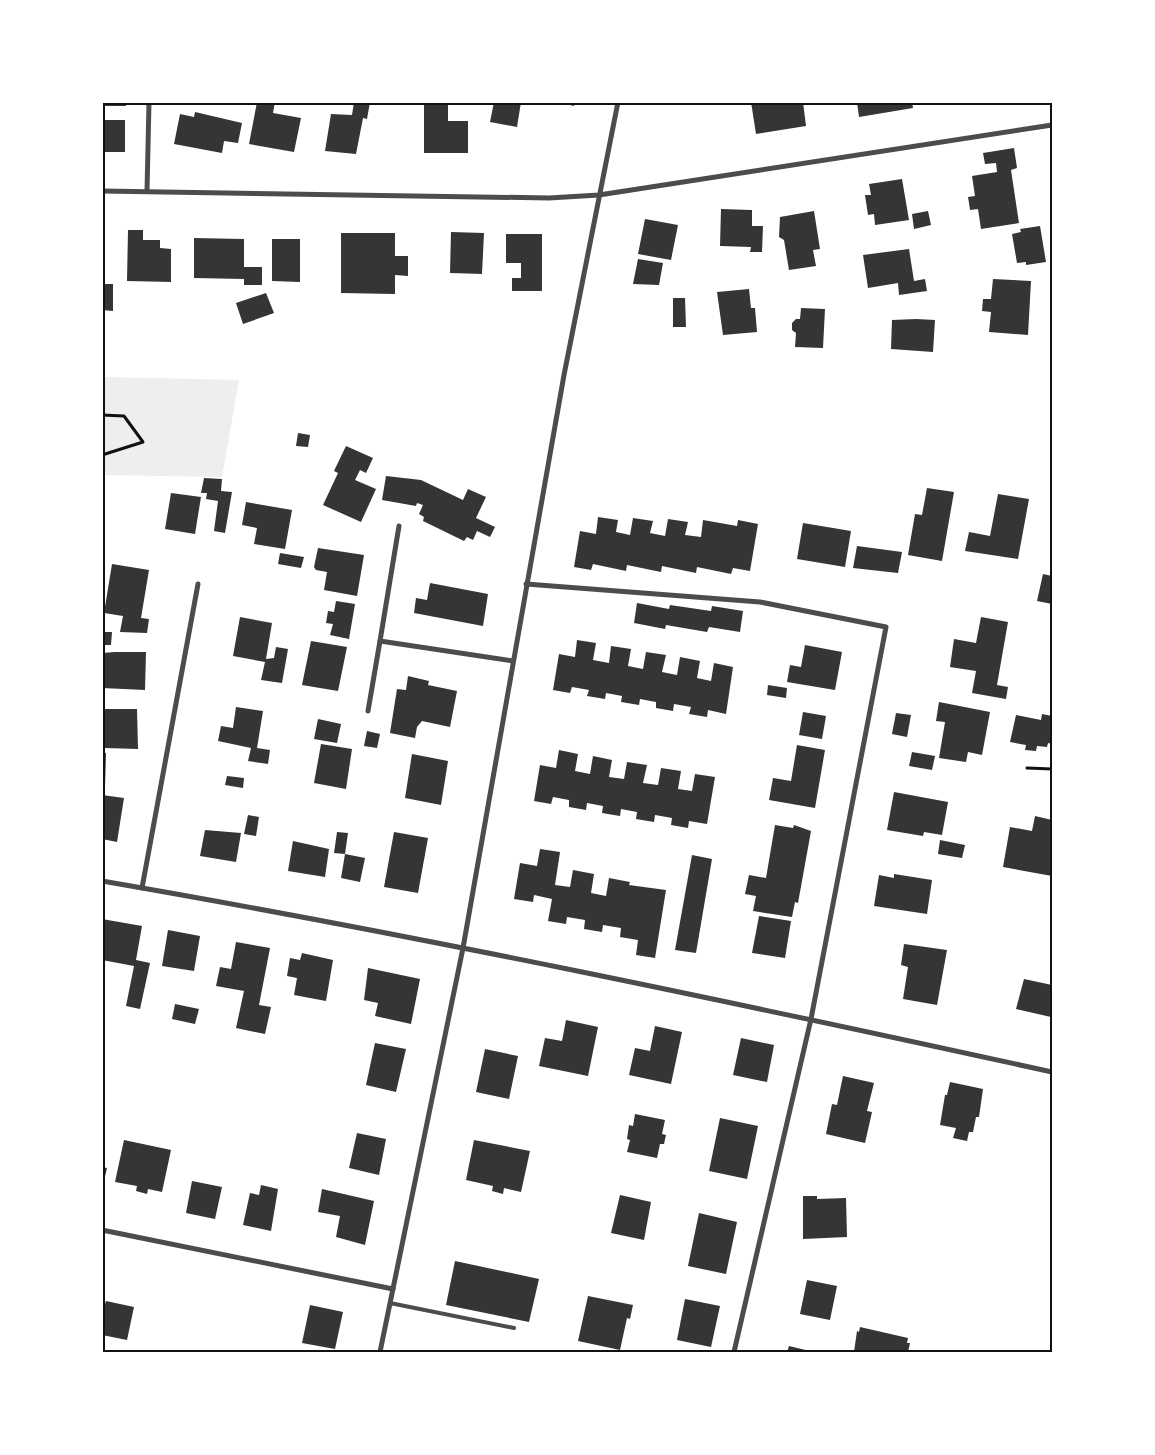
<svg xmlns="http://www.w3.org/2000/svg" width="1155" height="1455" font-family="Raleway,sans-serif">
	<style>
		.green { fill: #eee }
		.building { fill: #353535 }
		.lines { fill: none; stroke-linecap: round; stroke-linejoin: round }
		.path { stroke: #111; stroke-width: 3 }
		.service { stroke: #4c4c4c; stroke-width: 4 }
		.minor { stroke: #4c4c4c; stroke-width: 5 }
		.neatline { fill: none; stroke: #111; stroke-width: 2 }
	</style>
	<rect width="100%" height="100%" fill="#fff"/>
	<!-- green -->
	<polygon class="green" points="103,377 239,380 222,477 103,475"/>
	<!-- building -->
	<g class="building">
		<rect x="102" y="102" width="24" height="4"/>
		<polygon points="257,102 275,102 273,113 301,118 294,152 249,144"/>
		<polygon points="354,102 370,102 367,119 363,118 356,154 325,151 331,114 352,115"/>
		<polygon points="424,102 448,102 448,121 468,121 468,153 424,153"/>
		<polygon points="494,102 521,102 517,127 490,122"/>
		<polygon points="558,102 575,102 574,106"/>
		<polygon points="751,102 803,102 806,126 756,134"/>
		<polygon points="857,102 912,102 913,108 859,117"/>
		<polygon points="195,112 242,123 238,143 224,141 222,153 174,144 180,114 194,117"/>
		<rect x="102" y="120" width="23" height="32"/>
		<polygon points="1014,148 1017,168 1011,170 1019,223 981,229 978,209 970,210 969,203 968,197 975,196 972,176 997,172 996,163 985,164 983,153"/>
		<polygon points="902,179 909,220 875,225 874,214 868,215 865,195 871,195 869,184"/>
		<polygon points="721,209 752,210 752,226 763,226 762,252 750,252 751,247 720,246"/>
		<polygon points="814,211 820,249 813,250 816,266 789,270 784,240 779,237 780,217"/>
		<polygon points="928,211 931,225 914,229 912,214"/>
		<polygon points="645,219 678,225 671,260 638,254"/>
		<polygon points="1040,226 1046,262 1026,265 1026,262 1017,263 1012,234 1021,232 1020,229"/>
		<polygon points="128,230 143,230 143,240 160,240 160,248 171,249 171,282 127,281"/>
		<polygon points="451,232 484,233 482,274 450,273"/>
		<polygon points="341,233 395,233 395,256 408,256 408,276 395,275 395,294 341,293"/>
		<polygon points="506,234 542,234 542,291 512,291 512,278 521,278 521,263 506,263"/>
		<polygon points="194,238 244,239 244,267 262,267 262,285 244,285 244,279 194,278"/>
		<polygon points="272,239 300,239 300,282 272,281"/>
		<polygon points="909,249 914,281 925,279 927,291 899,295 898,283 868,288 863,255"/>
		<polygon points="638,259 663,263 659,285 633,284"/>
		<polygon points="993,279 1031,281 1028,335 989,332 991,312 982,311 983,299 991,299"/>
		<polygon points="102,284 113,284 113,311 102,310"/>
		<polygon points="749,289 751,308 755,308 757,332 723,335 717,292"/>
		<polygon points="266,293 274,313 243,324 236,303"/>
		<polygon points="673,298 685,298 686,327 673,327"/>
		<polygon points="801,308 825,309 823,348 795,347 796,333 792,330 792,323 796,319 800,319"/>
		<polygon points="916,319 935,320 933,352 891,349 892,320"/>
		<polygon points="298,433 310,435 308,447 296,446"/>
		<polygon points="346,446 373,458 366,473 360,470 355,480 376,489 361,522 323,505 338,473 334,471"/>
		<polygon points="386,476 421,480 463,500 468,489 486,497 476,518 495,527 490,537 477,531 473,540 467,537 464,541 423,521 424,517 419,514 423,505 417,503 416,506 382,500"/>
		<polygon points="204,478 222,479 221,491 232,492 225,533 214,531 218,501 206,499 207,493 201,493"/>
		<polygon points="927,488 954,492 942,561 908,555 915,514 922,515"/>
		<polygon points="171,493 201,497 195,534 165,529"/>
		<polygon points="998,494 1029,499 1018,559 965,551 969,532 990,536"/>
		<polygon points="246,502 292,510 285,549 254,544 257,528 242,525"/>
		<polygon points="598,517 618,520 616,532 630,535 633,518 653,521 650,533 665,536 668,519 688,522 685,535 701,537 703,520 737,526 738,520 758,524 750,571 733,568 731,574 697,567 696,573 662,566 661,572 627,565 626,571 593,564 591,570 574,567 580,531 596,534"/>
		<polygon points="803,523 851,531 845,567 797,559"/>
		<polygon points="857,546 902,552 898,573 853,568"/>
		<polygon points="318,548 364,555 357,596 324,590 327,572 316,570 314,567"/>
		<polygon points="280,553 304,557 301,568 278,564"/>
		<polygon points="112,564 149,570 141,618 149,619 147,633 120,632 123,616 104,613"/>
		<polygon points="1043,574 1052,576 1052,604 1037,601"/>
		<polygon points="430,583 488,594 483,626 414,613 416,598 427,600"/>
		<polygon points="336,601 355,604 349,639 330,635 333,624 326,623 328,611 334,612"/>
		<polygon points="637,603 669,609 670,605 711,611 712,606 743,611 740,632 709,627 707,632 666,625 665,629 634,623"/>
		<polygon points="240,617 272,623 266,659 274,658 276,647 288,649 282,683 261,680 265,662 233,656"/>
		<polygon points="981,617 1008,622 997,685 1008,687 1006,699 972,693 976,671 950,667 954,639 976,643"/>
		<polygon points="102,632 112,632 111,645 102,645"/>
		<polygon points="577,640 596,643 593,660 609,663 611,646 631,649 628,666 643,669 646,652 666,655 662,672 677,675 680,657 700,661 697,678 711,681 714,663 733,667 726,714 708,710 707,717 689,714 691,707 674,704 673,711 656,708 656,702 640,699 639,705 621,702 622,696 606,693 605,699 587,696 589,690 572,687 570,693 553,690 559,654 575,657"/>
		<polygon points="311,641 347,647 338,691 302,685"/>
		<polygon points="805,645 842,652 835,690 787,682 790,665 801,667"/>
		<polygon points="115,652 146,652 145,690 102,688 102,653"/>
		<polygon points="408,676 429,681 428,685 457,691 450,727 422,721 417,727 415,738 390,733 397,689 406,690"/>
		<polygon points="768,685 787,688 786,698 767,695"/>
		<polygon points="939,702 990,712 982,755 968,752 966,762 939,758 945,722 936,721"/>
		<polygon points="236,707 263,711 257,748 270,750 268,764 248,761 251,748 218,741 221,726 233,728"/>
		<polygon points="102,709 137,709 138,749 105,748"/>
		<polygon points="803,712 826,716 822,739 799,735"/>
		<polygon points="896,713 911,715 907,737 892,734"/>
		<polygon points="1042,714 1052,716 1052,744 1048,743 1047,747 1037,746 1036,751 1025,750 1026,745 1010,742 1016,715 1041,720"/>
		<polygon points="318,719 341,724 337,743 314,739"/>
		<polygon points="367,731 380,734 377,748 364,746"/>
		<polygon points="321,744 352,749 346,789 314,783"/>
		<polygon points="797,745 825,750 815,808 769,800 773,778 791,781"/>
		<polygon points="559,750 578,754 575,771 590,774 593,756 612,760 609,777 624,779 627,762 647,765 643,783 658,785 661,768 681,771 678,789 692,791 695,774 715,777 707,824 689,821 688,828 671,825 672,818 655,815 654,822 636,819 637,812 621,809 620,816 602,813 603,806 587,803 586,810 569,807 569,800 553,797 551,804 534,801 540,765 556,768"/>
		<polygon points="912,752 935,756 932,770 909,766"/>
		<polygon points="102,753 106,753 105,787 102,786"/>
		<polygon points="412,754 448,761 441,805 405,798"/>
		<polygon points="227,776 244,778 243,788 225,785"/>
		<polygon points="894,792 948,802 942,835 924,832 923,836 887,830"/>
		<polygon points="102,795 124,798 117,842 102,839"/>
		<polygon points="248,815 259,817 256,836 244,834"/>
		<polygon points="1035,816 1052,820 1052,876 1003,867 1010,827 1032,831"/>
		<polygon points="775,825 793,828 794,825 811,831 798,903 795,902 792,917 753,911 756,896 745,894 749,875 766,878"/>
		<polygon points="205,830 241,833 236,862 200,856"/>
		<polygon points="337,832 348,833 345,854 334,853"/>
		<polygon points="394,832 428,838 418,893 384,887"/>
		<polygon points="940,840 965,845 962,858 938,854"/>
		<polygon points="293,841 329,849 325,877 288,871"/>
		<polygon points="540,849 560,852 555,885 570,887 573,870 594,874 591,893 606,896 609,878 630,882 629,885 666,890 655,958 636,955 638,940 620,937 621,928 603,925 602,932 584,929 585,920 567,917 566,924 548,921 552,899 534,895 533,902 514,899 520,863 537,866"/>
		<polygon points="345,854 365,858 360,882 341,878"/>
		<polygon points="692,855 712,859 696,953 675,950"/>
		<polygon points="894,874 932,880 927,914 874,906 879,875 894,878"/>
		<polygon points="759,916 791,921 785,958 752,953"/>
		<polygon points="102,919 142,926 136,960 150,963 140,1009 126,1006 134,966 102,960"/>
		<polygon points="168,930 200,936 194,971 162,966"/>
		<polygon points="236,942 270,948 259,1005 271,1007 265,1034 236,1028 244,991 216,986 220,967 231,969"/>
		<polygon points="904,944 947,950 937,1005 903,999 908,967 901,965"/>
		<polygon points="302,953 333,960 326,1001 294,995 297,978 287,976 290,958 300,960"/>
		<polygon points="368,968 420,979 411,1024 375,1016 378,1003 364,1000"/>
		<polygon points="1024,979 1052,985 1051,1017 1016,1009"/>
		<polygon points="175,1004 199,1009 195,1024 172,1019"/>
		<polygon points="566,1020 598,1027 588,1076 539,1066 545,1038 562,1041"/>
		<polygon points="655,1026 682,1032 671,1084 629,1075 635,1048 650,1051"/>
		<polygon points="741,1038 774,1045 767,1082 733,1075"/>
		<polygon points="375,1043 406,1049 396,1092 366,1085"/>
		<polygon points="485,1049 518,1056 509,1099 476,1092"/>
		<polygon points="843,1076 874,1083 867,1111 872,1112 865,1143 826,1134 832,1104 837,1105"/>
		<polygon points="950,1082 983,1089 979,1117 976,1117 973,1132 969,1132 967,1141 953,1138 956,1128 940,1125 945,1095 947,1095"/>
		<polygon points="635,1114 665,1120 662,1134 666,1135 664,1144 660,1144 657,1158 627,1152 630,1140 627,1139 629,1125 633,1126"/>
		<polygon points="720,1118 758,1126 747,1179 709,1171"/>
		<polygon points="357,1133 386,1139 379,1175 349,1168"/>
		<polygon points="124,1140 171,1150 162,1192 148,1189 147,1194 136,1191 137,1186 115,1182"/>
		<polygon points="474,1140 530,1151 521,1192 504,1188 503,1194 492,1191 493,1186 466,1180"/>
		<polygon points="102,1167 107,1168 103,1185 102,1185"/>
		<polygon points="192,1181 222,1187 215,1219 186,1213"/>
		<polygon points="261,1185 278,1189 271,1231 243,1225 250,1193 259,1195"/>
		<polygon points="322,1189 374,1201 365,1245 336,1237 340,1216 318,1212"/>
		<polygon points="620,1195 651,1202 644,1240 611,1233"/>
		<polygon points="803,1196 817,1196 817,1199 846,1198 847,1237 803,1239"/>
		<polygon points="699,1213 737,1222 726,1274 688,1266"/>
		<polygon points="455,1261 539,1279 529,1322 446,1305"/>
		<polygon points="807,1280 837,1286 830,1320 800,1314"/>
		<polygon points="588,1296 633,1305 630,1319 627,1318 620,1350 578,1341"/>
		<polygon points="685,1299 720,1306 711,1347 677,1340"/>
		<polygon points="106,1301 134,1307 127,1340 102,1335 102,1313"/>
		<polygon points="310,1305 343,1312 335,1349 302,1343"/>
		<polygon points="860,1327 908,1338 907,1343 910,1343 908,1352 854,1352 857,1331 859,1332"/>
		<polygon points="789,1346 814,1352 787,1352"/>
	</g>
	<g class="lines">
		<!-- path -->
		<g class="path">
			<polyline points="102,415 124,416 143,442 102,455"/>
			<polyline points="1027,768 1052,769"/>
		</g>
		<!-- service -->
		<polyline class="service" points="390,1303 514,1328"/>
		<!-- minor -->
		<g class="minor">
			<polyline points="102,191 549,198 599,195 1052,125"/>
			<polyline points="147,191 149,102"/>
			<polyline points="399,526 380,641 513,661"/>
			<polyline points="526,584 760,602 886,627 811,1019 734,1352"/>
			<polyline points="368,711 380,641"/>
			<path d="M102,881C421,936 737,1003 1052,1072"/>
			<polyline points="142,888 198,584"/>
			<polyline points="102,1230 393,1289"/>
			<polyline points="380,1352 463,948 564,375 618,102"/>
		</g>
	</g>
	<!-- border -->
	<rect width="1155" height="1455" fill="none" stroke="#ffffff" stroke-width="208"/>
	<rect x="104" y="104" width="947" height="1247" class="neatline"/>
</svg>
